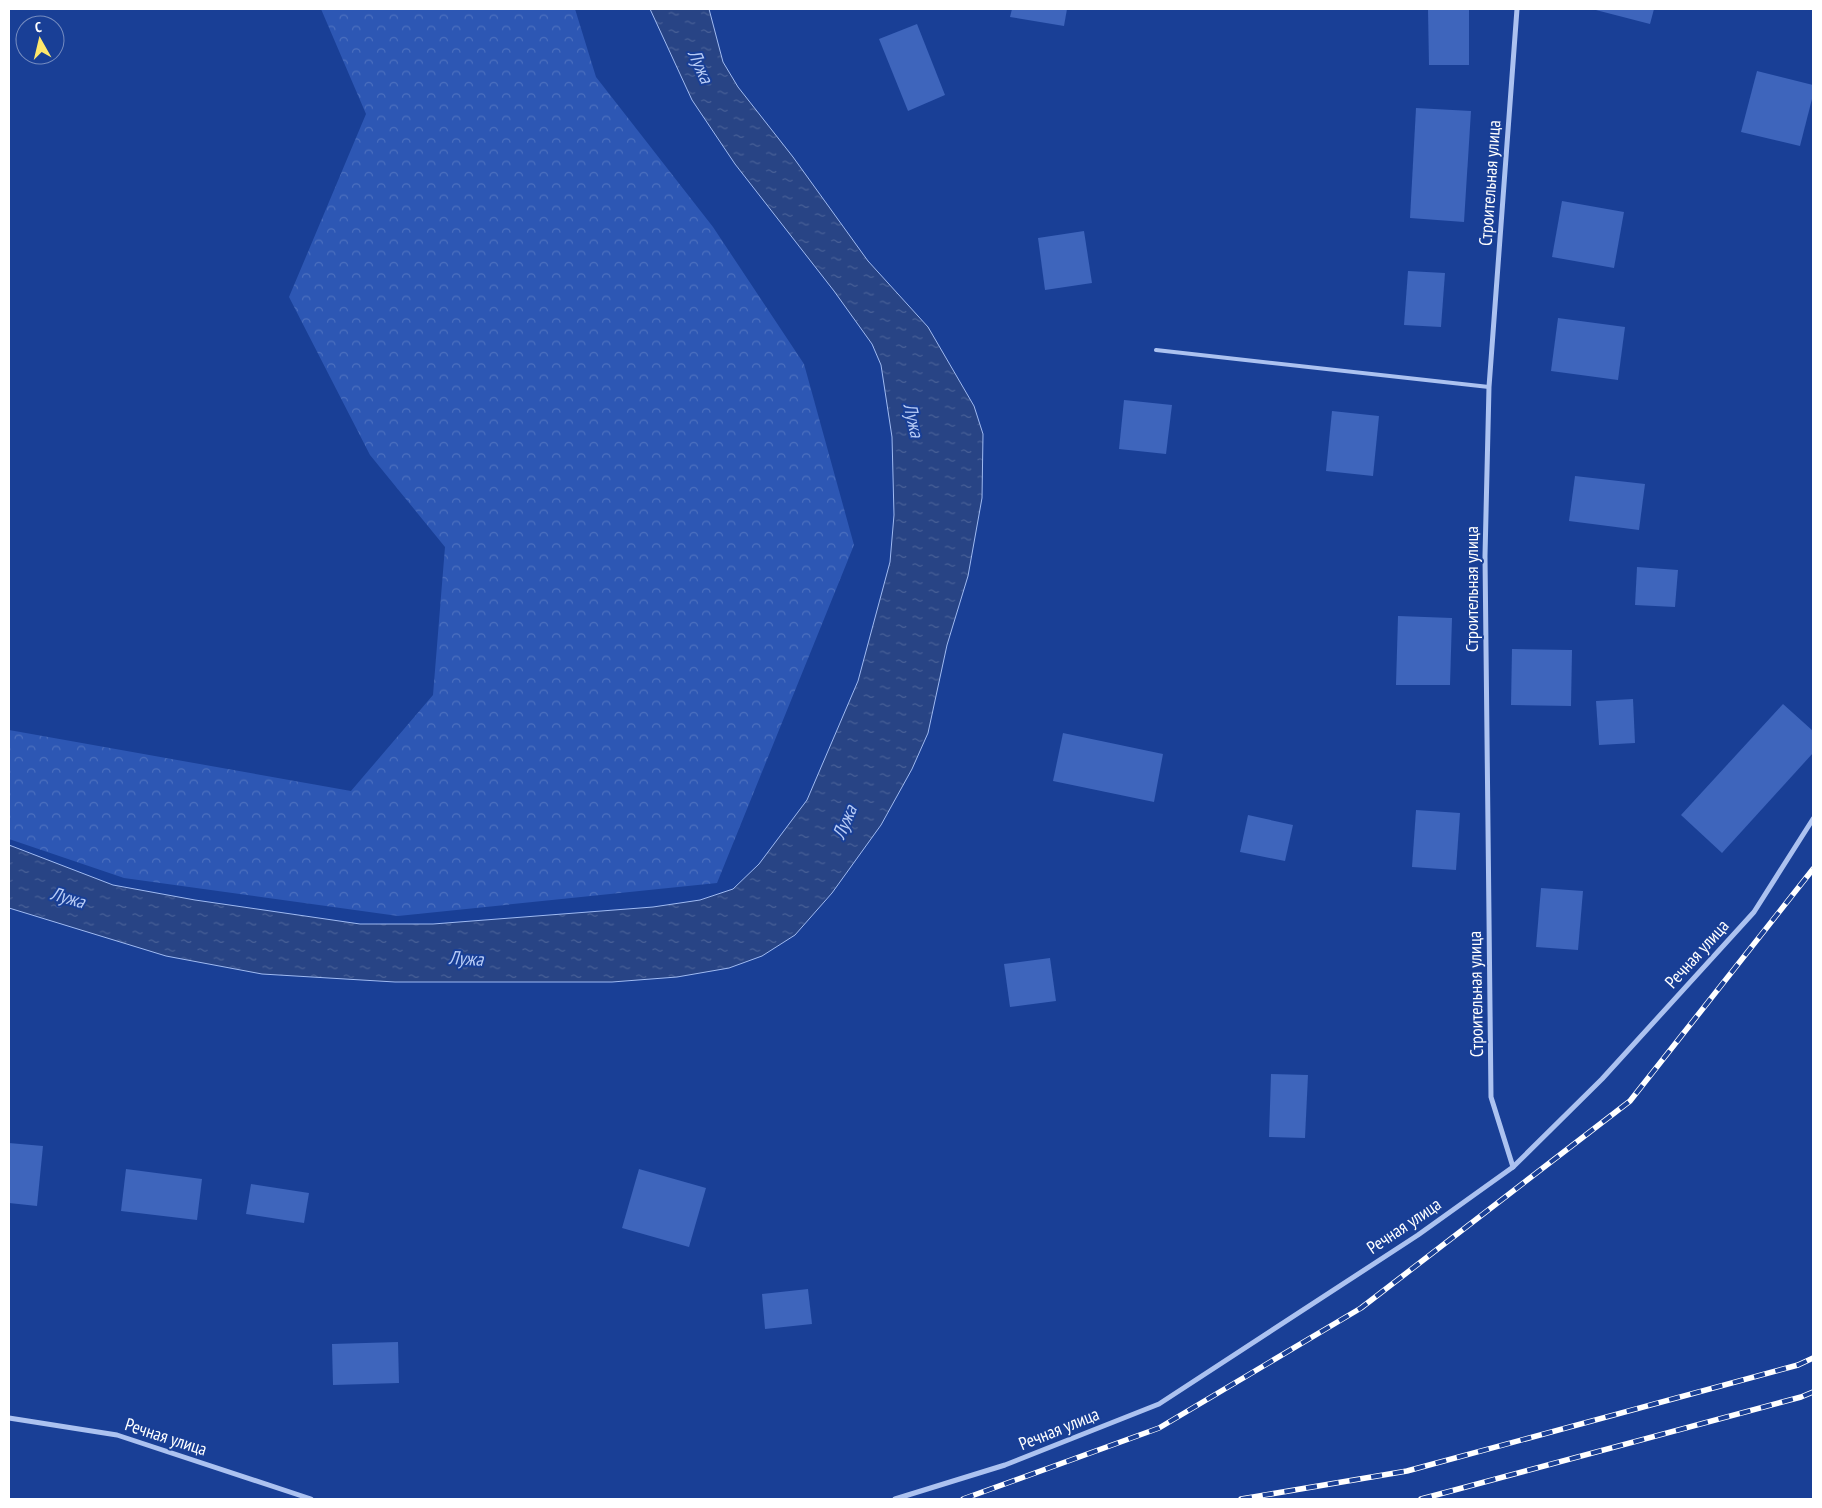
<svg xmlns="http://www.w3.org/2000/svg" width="1822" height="1508" font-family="'PT Sans Narrow',sans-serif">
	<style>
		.forest { fill: url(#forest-crowns) }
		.water { fill: url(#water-ripples); stroke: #9fbaf2 }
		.building { fill: #3e65bc }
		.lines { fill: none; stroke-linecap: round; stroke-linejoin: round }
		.lane { stroke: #acc2f0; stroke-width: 4 }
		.street { stroke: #acc2f0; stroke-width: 5 }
		.rail-casing { stroke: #fff; stroke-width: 5.5 }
		.rail { stroke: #193f96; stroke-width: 4; stroke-dasharray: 11; stroke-linecap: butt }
		.labels { text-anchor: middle; stroke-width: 4; stroke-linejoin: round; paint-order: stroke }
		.street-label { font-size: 18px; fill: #fff; stroke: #193f96 }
		.water-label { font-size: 19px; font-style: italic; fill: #b8ccf7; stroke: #193f96 }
	</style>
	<defs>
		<pattern id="forest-crowns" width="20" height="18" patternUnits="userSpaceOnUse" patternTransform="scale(1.25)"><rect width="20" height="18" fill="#2d57b4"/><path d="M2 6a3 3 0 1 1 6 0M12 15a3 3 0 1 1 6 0" fill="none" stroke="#4c70bf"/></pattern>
		<pattern id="water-ripples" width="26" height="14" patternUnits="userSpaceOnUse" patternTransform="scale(1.25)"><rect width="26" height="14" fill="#284485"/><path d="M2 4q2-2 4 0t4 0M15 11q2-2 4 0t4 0" fill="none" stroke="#486097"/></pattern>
	</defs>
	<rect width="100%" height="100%" fill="#193f96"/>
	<!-- forest -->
	<polygon class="forest" points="321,9 575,9 596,77 713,227 804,364 854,545 717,883 398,916 124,878 9,839 9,730 351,791 433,695 445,547 370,455 289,297 366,114"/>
	<!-- water -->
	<polygon class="water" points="650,9 709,9 723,62 738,87 793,157 868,261 928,327 974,406 983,434 982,498 968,576 947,645 928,733 912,769 881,825 832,893 795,935 762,956 729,968 677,977 612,982 395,982 262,974 166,956 9,908 9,845 113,885 195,900 360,924 433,924 653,907 700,900 733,889 759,864 807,800 858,681 890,562 894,515 892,437 881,365 872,344 834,291 735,164 692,100"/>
	<!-- building -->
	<g class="building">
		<polygon points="1012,9 1067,9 1064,26 1010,17"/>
		<polygon points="1428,9 1469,9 1469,65 1429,65"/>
		<polygon points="1592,9 1654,9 1650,24"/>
		<polygon points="917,24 945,95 908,111 879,39"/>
		<polygon points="1757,71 1813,85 1813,95 1800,146 1741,132"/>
		<polygon points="1416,108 1471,111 1464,222 1410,218"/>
		<polygon points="1562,201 1624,212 1614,268 1552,257"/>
		<polygon points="1084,231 1092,283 1045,290 1038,238"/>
		<polygon points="1408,271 1445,273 1441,327 1404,325"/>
		<polygon points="1558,318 1625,327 1618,380 1551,371"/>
		<polygon points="1124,400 1172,405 1166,454 1119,449"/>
		<polygon points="1332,411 1379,416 1373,476 1326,471"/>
		<polygon points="1575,476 1645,484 1639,530 1569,521"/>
		<polygon points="1637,567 1678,570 1675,607 1635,605"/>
		<polygon points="1398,616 1452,618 1450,685 1396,685"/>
		<polygon points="1512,649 1572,650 1571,706 1511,705"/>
		<polygon points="1633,699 1635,743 1599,745 1596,701"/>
		<polygon points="1783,704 1813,731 1813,753 1722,853 1681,815"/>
		<polygon points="1063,733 1163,754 1154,802 1053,781"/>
		<polygon points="1416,810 1460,813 1456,870 1412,867"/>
		<polygon points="1248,815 1293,825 1285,861 1240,852"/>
		<polygon points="1541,888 1583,891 1578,950 1536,947"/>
		<polygon points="1050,958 1056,1001 1010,1007 1004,964"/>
		<polygon points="1271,1074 1308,1075 1305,1138 1269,1137"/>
		<polygon points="9,1143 43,1146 37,1206 9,1203"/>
		<polygon points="126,1169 202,1179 197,1220 121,1211"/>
		<polygon points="639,1169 706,1188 689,1247 622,1228"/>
		<polygon points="251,1184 309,1193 304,1223 246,1214"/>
		<polygon points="808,1289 812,1324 765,1329 762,1294"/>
		<polygon points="398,1342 399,1383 333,1385 332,1344"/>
	</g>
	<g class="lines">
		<!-- lane -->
		<polyline class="lane" points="1156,350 1489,387"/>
		<!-- street -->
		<g class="street">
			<polyline points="1513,1167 1491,1097 1485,556 1489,387 1517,9"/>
			<polyline points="9,1418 117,1435 311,1499"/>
			<polyline points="895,1499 1005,1465 1159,1404 1418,1235 1513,1167 1602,1079 1754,912 1813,819"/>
		</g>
		<!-- rail casing -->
		<g class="rail-casing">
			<g id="rail">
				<polyline points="963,1499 1159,1428 1361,1308 1630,1101 1813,869"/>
				<polyline points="1241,1499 1407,1471 1798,1365 1813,1358"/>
				<polyline points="1421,1499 1801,1397 1813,1392"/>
			</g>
		</g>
		<!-- rail -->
		<use href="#rail" class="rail"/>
	</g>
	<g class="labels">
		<!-- street labels -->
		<g class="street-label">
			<text transform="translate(1490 183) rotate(-86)" y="6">Строительная улица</text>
			<text transform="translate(1472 589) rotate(-90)" y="6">Строительная улица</text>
			<text transform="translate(1697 954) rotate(-48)" y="6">Речная улица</text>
			<text transform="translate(1476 994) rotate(-91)" y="6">Строительная улица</text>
			<text transform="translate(1404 1226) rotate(-34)" y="6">Речная улица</text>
			<text transform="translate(1059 1429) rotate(-22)" y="6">Речная улица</text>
			<text transform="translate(166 1437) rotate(18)" y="6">Речная улица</text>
		</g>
		<!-- water labels -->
		<g class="water-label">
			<text transform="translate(701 66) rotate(66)" y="7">Лужа</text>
			<text transform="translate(914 420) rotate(77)" y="7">Лужа</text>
			<text transform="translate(844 822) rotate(-67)" y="7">Лужа</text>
			<text transform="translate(68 897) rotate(16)" y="7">Лужа</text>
			<text transform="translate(466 958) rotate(3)" y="7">Лужа</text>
		</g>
	</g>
	<!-- border -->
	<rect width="1822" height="1508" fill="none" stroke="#ffffff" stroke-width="20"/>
	<!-- north arrow -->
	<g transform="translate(40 40) rotate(352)"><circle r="24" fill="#193f96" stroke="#758cc0"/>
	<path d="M0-4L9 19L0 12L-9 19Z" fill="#ffe86b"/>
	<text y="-8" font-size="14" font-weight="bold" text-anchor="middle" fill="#ffffff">С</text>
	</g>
</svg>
